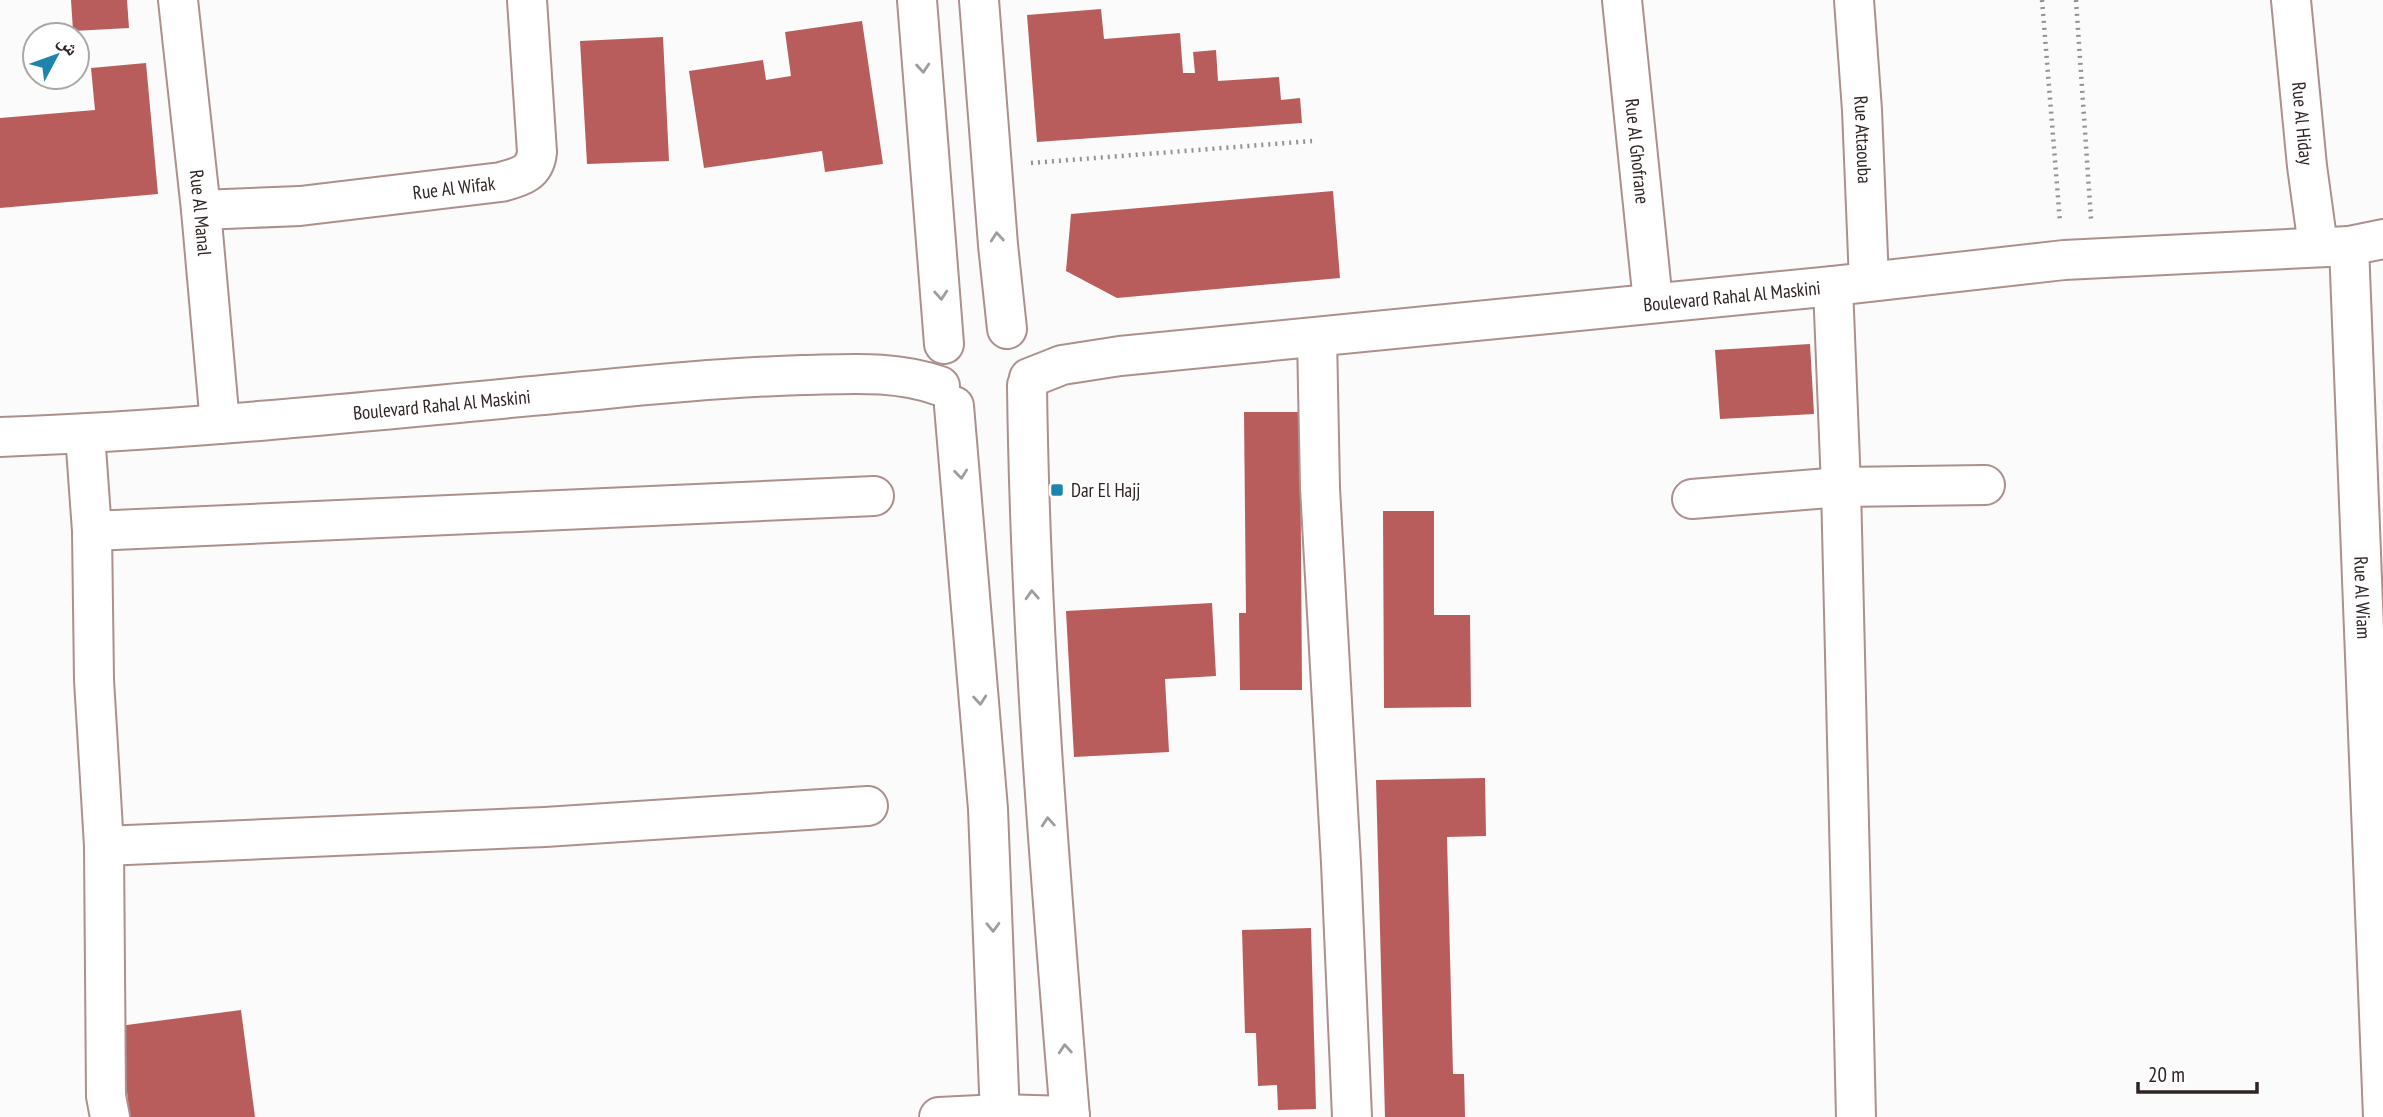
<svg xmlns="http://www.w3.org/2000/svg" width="2383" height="1117" font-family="'PT Sans Narrow','Noto Naskh Arabic',sans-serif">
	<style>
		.building { fill: #b95c5c }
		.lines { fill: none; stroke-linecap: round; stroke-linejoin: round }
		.minor-casing { stroke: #ab908e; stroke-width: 42 }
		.path { stroke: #969190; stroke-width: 4.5; stroke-dasharray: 2 5; stroke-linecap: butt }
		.minor { stroke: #fff; stroke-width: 38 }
		.oneway { stroke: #a19c9c }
		.poi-dot { fill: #1d84ad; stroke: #fff; stroke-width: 2.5 }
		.labels { text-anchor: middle; stroke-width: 5; stroke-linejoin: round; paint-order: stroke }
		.street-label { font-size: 19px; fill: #2f2423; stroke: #fff }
		.poi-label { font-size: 19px; fill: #2f2423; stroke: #fff; text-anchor: start }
	</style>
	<rect width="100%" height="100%" fill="#fbfbfb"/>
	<!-- building -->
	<g class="building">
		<polygon points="71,0 127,0 129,28 73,31"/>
		<polygon points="1101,9 1104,39 1180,33 1183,73 1195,73 1193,52 1216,50 1218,81 1279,77 1281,100 1300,98 1302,123 1037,142 1027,15"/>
		<polygon points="862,21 883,164 825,172 822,151 704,168 689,71 763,60 766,80 791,76 785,32"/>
		<polygon points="663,37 669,161 587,164 580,41"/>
		<polygon points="146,63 158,194 0,208 0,118 95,110 91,68"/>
		<polygon points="1333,191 1340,278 1117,298 1066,271 1071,214"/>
		<polygon points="1810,344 1814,414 1720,419 1715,350"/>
		<polygon points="1244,412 1300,412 1302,690 1240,690 1239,613 1246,613"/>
		<polygon points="1383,511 1434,511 1434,615 1470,615 1471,707 1384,708"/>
		<polygon points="1212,603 1216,676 1165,679 1169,752 1074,757 1066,611"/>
		<polygon points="1485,778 1486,836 1447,837 1453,1074 1464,1074 1465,1117 1385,1117 1376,780"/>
		<polygon points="1311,928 1316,1109 1278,1110 1277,1085 1258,1086 1256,1033 1245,1033 1242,930"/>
		<polygon points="241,1010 255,1117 130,1117 119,1026"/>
	</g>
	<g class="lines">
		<!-- minor casing -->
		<g class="minor-casing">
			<g id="minor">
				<path id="s1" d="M178,0L201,210L220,424"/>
				<polyline points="917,0 944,344"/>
				<polyline points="979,0 998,245 1007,329"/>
				<path id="s2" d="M1622,0L1653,302"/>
				<path id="s3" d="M1854,0L1862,110L1869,281"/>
				<path id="s4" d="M2291,0L2307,166L2318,246"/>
				<path id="s5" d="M201,210L300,206L501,182C519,177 535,174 537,152L527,0"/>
				<path id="s6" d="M2349,246L2383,1117"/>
				<polyline points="1833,286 1841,487 1856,1117"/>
				<polyline points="1317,337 1320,488 1341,863 1352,1117"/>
				<path id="s7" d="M1029,378L1062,365L1120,356L1833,286L2064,260L2349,246L2383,239"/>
				<path d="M1027,385C1030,630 1050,873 1070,1117"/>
				<polyline points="954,406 988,809 1000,1117"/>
				<polyline points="85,434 92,531 94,680 104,846 106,1096 110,1117"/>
				<path id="s8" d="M0,437C200,430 398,408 597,390C666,383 734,377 803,375C850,374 895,370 940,386"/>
				<polyline points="1692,499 1841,487 1985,485"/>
				<polyline points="92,531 874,496"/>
				<polyline points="104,846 545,827 868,806"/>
				<polyline points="939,1117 1000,1114 1070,1116"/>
			</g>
		</g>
		<!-- path -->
		<g class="path">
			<polyline points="2042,0 2060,222"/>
			<polyline points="2076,0 2091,219"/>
			<polyline points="1031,163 1312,141"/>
		</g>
		<!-- minor -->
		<use href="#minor" class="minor"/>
	</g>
	<!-- one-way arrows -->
	<defs><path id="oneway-chevron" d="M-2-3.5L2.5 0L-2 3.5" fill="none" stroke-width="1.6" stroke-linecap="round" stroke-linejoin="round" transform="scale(1.75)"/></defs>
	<g class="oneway">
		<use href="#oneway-chevron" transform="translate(923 68) rotate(85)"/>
		<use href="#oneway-chevron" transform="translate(997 237) rotate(-95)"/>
		<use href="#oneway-chevron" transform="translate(941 295) rotate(86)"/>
		<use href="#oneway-chevron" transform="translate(961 474) rotate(84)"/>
		<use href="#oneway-chevron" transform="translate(1032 595) rotate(-93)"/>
		<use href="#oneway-chevron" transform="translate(980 700) rotate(85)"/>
		<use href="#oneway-chevron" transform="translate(1048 822) rotate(-94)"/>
		<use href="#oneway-chevron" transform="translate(993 927) rotate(88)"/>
		<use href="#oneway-chevron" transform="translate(1065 1049) rotate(-94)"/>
	</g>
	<!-- markers -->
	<rect class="poi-dot" x="1050" y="483" width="14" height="14" rx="3.5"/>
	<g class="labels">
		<!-- street labels -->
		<g class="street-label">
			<text dy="7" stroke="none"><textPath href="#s4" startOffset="124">Rue Al Hiday</textPath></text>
			<text dy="7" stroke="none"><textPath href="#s3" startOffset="140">Rue Attaouba</textPath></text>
			<text dy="7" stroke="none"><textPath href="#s2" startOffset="152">Rue Al Ghofrane</textPath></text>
			<text dy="7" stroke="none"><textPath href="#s5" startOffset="254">Rue Al Wifak</textPath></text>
			<text dy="7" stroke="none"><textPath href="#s1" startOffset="214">Rue Al Manal</textPath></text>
			<text dy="7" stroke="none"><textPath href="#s7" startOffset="709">Boulevard Rahal Al Maskini</textPath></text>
			<text dy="7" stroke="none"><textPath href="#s8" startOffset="443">Boulevard Rahal Al Maskini</textPath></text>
			<text dy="7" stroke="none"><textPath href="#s6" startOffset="352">Rue Al Wiam</textPath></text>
		</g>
		<!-- poi labels -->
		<g class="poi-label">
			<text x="1071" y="497">Dar El Hajj</text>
		</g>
	</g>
	<!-- north arrow -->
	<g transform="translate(56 56) rotate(49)"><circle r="33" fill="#ffffff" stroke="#aca7a7" stroke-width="2"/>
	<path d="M0-5L12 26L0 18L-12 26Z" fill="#1d84ad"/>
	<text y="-10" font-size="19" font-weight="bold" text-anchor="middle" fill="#2f2423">ش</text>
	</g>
	<!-- scale -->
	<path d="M2138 1082v10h119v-10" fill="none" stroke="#2f2423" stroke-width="3.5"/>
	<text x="2148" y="1082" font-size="21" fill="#2f2423" stroke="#ffffff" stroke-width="5" paint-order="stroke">20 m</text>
</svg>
